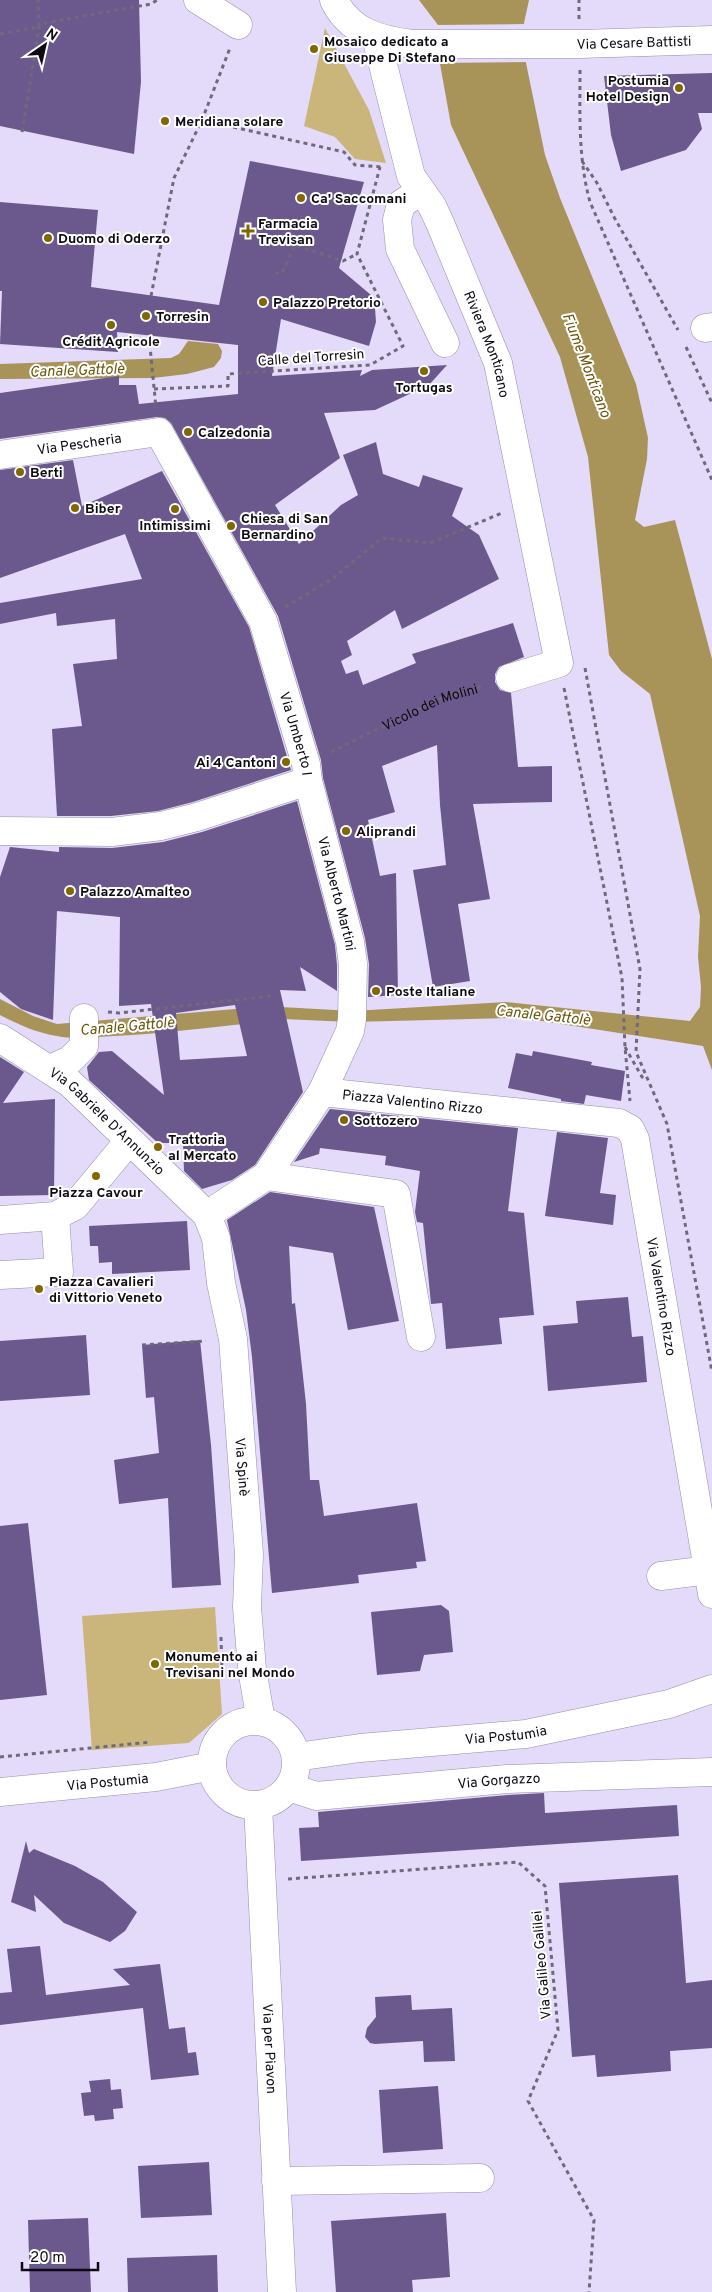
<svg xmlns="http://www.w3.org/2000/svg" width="712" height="2292" font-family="Overpass,sans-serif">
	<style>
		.green { fill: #cab57b }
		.water { fill: #a89358 }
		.pier { fill: #e4daf9 }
		.building { fill: #6b598d; fill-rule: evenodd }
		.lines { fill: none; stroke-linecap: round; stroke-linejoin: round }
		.minor-casing { stroke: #968eaa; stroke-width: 29 }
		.major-casing { stroke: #968eaa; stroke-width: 29 }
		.path { stroke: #70697c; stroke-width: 3; stroke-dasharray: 4 4; stroke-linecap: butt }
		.minor { stroke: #fff; stroke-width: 28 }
		.major { stroke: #fff; stroke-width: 28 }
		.poi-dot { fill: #826700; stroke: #fff; stroke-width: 2 }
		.labels { text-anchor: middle; stroke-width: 4; stroke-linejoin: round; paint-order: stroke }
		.poi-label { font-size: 14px; font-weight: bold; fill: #0e0a14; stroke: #fff; text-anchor: start }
		.street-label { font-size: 14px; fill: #0e0a14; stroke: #fff }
		.water-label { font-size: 15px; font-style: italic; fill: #6b550a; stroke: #fff }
	</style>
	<rect width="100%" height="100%" fill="#e4daf9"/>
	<!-- green -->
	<g class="green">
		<polygon points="325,28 369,110 386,163 355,159 335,137 304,126"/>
		<polygon points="215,1607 222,1714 189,1743 92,1750 82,1616"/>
	</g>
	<!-- water -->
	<g class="water">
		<polygon points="419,0 529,0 524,23 526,63 545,155 560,198 636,384 648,438 647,459 635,520 644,527 675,520 712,659 712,1070 703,1046 542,1021 511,1018 351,1022 283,1019 281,1007 353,1011 506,1002 690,1021 700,1007 701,987 698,957 700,916 650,694 621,671 609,655 588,457 560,357 451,125 440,64 438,25"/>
		<polygon points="188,341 218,344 222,351 221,358 214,367 187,374 153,378 0,379 0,364 171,358 179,354"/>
		<path d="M0,999L33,1016L57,1024L259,1007L262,1022C212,1027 163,1034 114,1036C95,1037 75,1040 57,1036C37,1033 17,1024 0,1015Z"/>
	</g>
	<!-- pier -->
	<polygon class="pier" points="526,24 528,62 438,63 435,25"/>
	<!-- building -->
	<g class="building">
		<polygon points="0,0 139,0 141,82 134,154 0,126"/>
		<polygon points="712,73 712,113 698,113 702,129 686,150 621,171 611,135 604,76"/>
		<polygon points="250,161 364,182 339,268 371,295 375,308 376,322 369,346 281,319 272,376 362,370 360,376 372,370 447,365 429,385 375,410 324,413 340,458 275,505 299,544 341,505 358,495 343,455 376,442 383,474 419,487 423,475 463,488 452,516 479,535 499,579 402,629 395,610 347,641 352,655 341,661 346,674 358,670 363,685 416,663 412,654 513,623 524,657 499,667 495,674 495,682 500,690 511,693 518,767 552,766 552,802 473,804 490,899 458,904 470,981 433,987 413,870 446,865 440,805 437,745 382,766 395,812 368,820 380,876 396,873 398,995 368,997 369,964 365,938 323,778 321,760 278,616 171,423 165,418 157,417 0,439 0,393 119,376 119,385 136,385 139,404 238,394 238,345 117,332 118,352 0,344 2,291 0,291 0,202 98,210 91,287 219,305"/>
		<polygon points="73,460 82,506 162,471 249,627 291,770 193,802 158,811 111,816 57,816 52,729 82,726 73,664 117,659 115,619 57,626 56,613 0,624 0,603 142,579 125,534 0,578 0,470"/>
		<path d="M297,801L335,945L337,965V991L300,967L306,991L280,990L303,1092L255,1165L232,1180L202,1189L184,1171L183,1143H158L89,1080L87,1067L99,1052L112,1051L164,1095L151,1004L119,1006L120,917L57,911L53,1020L21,1009L0,992V877L10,847L59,852V847L112,848L163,842L202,832ZM235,1005L247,1056L180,1060L176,1013Z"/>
		<polygon points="533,1051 592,1062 591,1065 625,1071 621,1101 586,1095 584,1104 561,1101 561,1099 508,1088 516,1053 532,1056"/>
		<polygon points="0,1057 24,1072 3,1103 55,1099 54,1195 0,1196"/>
		<polygon points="330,1109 518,1128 508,1211 524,1213 534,1315 499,1318 502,1344 446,1349 442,1303 431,1304 423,1223 417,1222 415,1212 420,1171 385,1165 386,1156 320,1148 319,1154 294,1162"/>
		<polygon points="557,1132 608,1138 600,1193 616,1195 613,1225 545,1216"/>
		<polygon points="270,1192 374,1207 399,1321 348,1330 333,1253 289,1246 292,1304 295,1303 306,1404 310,1480 319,1480 324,1516 417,1503 426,1561 416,1562 417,1568 358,1575 359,1583 272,1593 252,1357 246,1310 227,1220"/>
		<polygon points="187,1221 190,1270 112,1274 112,1262 99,1263 98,1246 90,1246 89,1226"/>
		<polygon points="628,1297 632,1337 643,1336 647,1382 548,1391 543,1326 578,1323 576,1301"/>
		<polygon points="86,1335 90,1395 0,1401 0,1341"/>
		<polygon points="200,1340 211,1445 221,1585 172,1588 168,1498 119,1504 114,1460 159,1453 154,1397 146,1398 142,1345"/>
		<polygon points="28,1523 47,1695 0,1700 0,1526"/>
		<polygon points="441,1605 449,1611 453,1652 424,1655 420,1671 377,1675 371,1612"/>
		<polygon points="544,1793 545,1813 677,1805 679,1836 301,1861 299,1828 319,1827 318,1812 508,1795"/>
		<polygon points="26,1841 29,1853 34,1849 75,1866 103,1882 137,1912 125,1931 110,1942 64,1923 34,1895 36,1912 11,1902"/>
		<polygon points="678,1875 686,1983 712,1980 712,2048 670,2051 671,2071 597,2077 595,2055 572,2057 559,1883"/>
		<polygon points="40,1946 46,1995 130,1985 113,1969 160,1964 169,2029 185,2027 188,2053 196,2052 199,2075 151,2080 143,2008 0,2025 0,1993 12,1992 7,1949"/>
		<polygon points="411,1995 412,2010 452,2008 455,2061 424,2062 423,2041 375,2044 370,2043 365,2037 367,2028 376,2017 375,1997"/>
		<polygon points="110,2079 111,2090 121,2089 123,2108 113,2109 114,2119 95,2121 94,2115 84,2116 81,2093 91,2092 89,2081"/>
		<polygon points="438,2086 443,2149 383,2153 379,2090"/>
		<polygon points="209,2162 212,2215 141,2218 138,2166"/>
		<polygon points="446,2213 450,2277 412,2280 413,2292 336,2292 331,2221"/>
		<polygon points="88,2218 91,2292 30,2292 28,2220"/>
		<polygon points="217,2255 218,2292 128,2292 127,2258"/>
	</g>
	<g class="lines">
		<!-- minor casing -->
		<g class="minor-casing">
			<g id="minor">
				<polyline points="198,0 238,25"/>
				<path id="s2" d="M334,0C349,32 380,40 412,44H580L712,40"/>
				<path id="s3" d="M376,37L411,176L432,206L440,223L498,363L559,663L510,678"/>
				<polyline points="421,191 401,204 397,220 400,249 445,343"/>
				<polyline points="705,328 712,327"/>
				<path id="s4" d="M0,455L159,432L263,621L306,764L308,781L350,942L353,964L352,1019L350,1031L322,1092L266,1176L207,1215"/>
				<polyline points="0,831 112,832 161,826 197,817 308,781"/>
				<path id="s5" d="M0,1038L70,1083L207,1215L216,1238L221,1283L233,1339L249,1554L247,1607L252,1669L261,1721"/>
				<polyline points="50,1069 70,1060 84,1046 84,1018"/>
				<path id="s6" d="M322,1092L619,1123L630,1129L635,1139L712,1594"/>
				<polyline points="266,1176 396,1194 421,1337"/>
				<polyline points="0,1220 55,1216 75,1206 128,1142"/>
				<polyline points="0,1275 59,1272 55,1216"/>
				<polyline points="661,1576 709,1570"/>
				<path id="s7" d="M289,1787L316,1796L507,1779L712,1772"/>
				<path id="s8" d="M258,1805L282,2292"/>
				<polyline points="276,2181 480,2178"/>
			</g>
		</g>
		<!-- major casing -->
		<g class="major-casing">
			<g id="major">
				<circle cx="254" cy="1763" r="42"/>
				<path id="s9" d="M296,1757L360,1748L526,1734L669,1704L712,1689"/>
				<path id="s10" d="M0,1792L156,1777L212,1766"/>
			</g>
		</g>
		<!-- path -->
		<g class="path">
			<polyline points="579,19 579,0"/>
			<polyline points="0,34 39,27 38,0"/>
			<polyline points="345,57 355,58"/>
			<path d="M580,70C580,115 578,158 590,202L712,480"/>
			<polyline points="202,120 344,152 355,165 382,167"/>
			<polyline points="22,132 39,27 45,23 151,4 157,0"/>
			<polyline points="582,161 597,183 614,217 678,330"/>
			<polyline points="275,273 282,273 295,245 343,261 357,254"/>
			<polyline points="151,296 174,178 202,120 230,48"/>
			<polyline points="149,336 156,408"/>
			<polyline points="118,343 149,345"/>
			<polyline points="686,347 712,403"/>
			<polyline points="154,389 228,386 228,374 370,365 403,346 357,254 380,167"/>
			<polyline points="285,607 332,579 382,538 430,543 502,513"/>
			<polyline points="585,668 640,969 636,1052 667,1124 712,1372"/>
			<polyline points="564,688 622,978 625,1047 630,1101"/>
			<path id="s1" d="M331,752L441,698L485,686"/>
			<polyline points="108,1012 119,1013 272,996"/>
			<polyline points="625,1047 642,1077 646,1079"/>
			<polyline points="142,1345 206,1341"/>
			<polyline points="221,1637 222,1671"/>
			<polyline points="0,1757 151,1742"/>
			<polyline points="288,1879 518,1862 545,1886 558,2030 528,2101 594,2220 589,2292"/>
		</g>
		<!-- minor -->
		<use href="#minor" class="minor"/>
		<!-- major -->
		<use href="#major" class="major"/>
	</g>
	<!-- markers -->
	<g class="poi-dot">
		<circle cx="314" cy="49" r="5"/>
		<circle cx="679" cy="88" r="5"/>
		<circle cx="165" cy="121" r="5"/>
		<circle cx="301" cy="198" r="5"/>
		<path d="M245.5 223.5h5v5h5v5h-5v5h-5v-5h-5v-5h5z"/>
		<circle cx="48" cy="238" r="5"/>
		<circle cx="263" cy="302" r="5"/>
		<circle cx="146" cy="316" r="5"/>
		<circle cx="111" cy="325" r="5"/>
		<circle cx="424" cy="371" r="5"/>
		<circle cx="188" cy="432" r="5"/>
		<circle cx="20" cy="472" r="5"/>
		<circle cx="75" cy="508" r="5"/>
		<circle cx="175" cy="509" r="5"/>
		<circle cx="231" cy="526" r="5"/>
		<circle cx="286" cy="762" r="5"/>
		<circle cx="346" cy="831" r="5"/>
		<circle cx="70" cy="891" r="5"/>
		<circle cx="376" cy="991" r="5"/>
		<circle cx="344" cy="1120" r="5"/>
		<circle cx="158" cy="1147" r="5"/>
		<circle cx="96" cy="1176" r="5"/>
		<circle cx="39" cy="1289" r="5"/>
		<circle cx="155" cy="1664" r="5"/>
	</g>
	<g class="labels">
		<!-- poi labels -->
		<g class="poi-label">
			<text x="324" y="46">Mosaico dedicato a<tspan x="324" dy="16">Giuseppe Di Stefano</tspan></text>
			<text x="669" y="85" text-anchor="end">Postumia<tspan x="669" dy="16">Hotel Design</tspan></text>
			<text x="175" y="126">Meridiana solare</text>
			<text x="311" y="203">Ca' Saccomani</text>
			<text x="258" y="228">Farmacia<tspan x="258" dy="16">Trevisan</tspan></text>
			<text x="58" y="243">Duomo di Oderzo</text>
			<text x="273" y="307">Palazzo Pretorio</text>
			<text x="156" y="321">Torresin</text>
			<text x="111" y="346" text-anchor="middle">Crédit Agricole</text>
			<text x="424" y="392" text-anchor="middle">Tortugas</text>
			<text x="198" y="437">Calzedonia</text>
			<text x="30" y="477">Berti</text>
			<text x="85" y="513">Biber</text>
			<text x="241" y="523">Chiesa di San<tspan x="241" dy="16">Bernardino</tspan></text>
			<text x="175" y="530" text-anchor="middle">Intimissimi</text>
			<text x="276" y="767" text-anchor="end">Ai 4 Cantoni</text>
			<text x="356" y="836">Aliprandi</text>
			<text x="80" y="896">Palazzo Amalteo</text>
			<text x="386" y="996">Poste Italiane</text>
			<text x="354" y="1125">Sottozero</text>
			<text x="168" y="1144">Trattoria<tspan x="168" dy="16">al Mercato</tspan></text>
			<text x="96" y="1197" text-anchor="middle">Piazza Cavour</text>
			<text x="49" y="1286">Piazza Cavalieri<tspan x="49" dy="16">di Vittorio Veneto</tspan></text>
			<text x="165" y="1661">Monumento ai<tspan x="165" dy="16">Trevisani nel Mondo</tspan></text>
		</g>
		<!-- street labels -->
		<g class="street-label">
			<text dy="5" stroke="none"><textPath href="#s2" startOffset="316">Via Cesare Battisti</textPath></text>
			<text dy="5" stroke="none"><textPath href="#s3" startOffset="329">Riviera Monticano</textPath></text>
			<text transform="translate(311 357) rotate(-4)" y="5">Calle del Torresin</text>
			<text dy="5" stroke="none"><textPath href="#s4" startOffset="80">Via Pescheria</textPath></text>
			<text dy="5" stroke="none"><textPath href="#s1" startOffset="109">Vicolo dei Molini</textPath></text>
			<text dy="5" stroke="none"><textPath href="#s4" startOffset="494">Via Umberto I</textPath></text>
			<text dy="5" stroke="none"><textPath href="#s4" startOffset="659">Via Alberto Martini</textPath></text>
			<text dy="5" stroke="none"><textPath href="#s6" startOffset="91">Piazza Valentino Rizzo</textPath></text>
			<text dy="5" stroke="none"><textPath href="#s5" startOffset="136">Via Gabriele D'Annunzio</textPath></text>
			<text dy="5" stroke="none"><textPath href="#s6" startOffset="482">Via Valentino Rizzo</textPath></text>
			<text dy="5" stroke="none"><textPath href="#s5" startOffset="529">Via Spinè</textPath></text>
			<text dy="5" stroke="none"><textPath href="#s9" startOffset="211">Via Postumia</textPath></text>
			<text dy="5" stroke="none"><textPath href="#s7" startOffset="212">Via Gorgazzo</textPath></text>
			<text dy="5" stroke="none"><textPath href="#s10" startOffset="108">Via Postumia</textPath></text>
			<text transform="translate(541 1965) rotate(-95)" y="5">Via Galileo Galilei</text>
			<text dy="5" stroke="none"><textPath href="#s8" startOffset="244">Via per Piavon</textPath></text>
		</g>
		<!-- water labels -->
		<g class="water-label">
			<text transform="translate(587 365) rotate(69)" y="5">Fiume Monticano</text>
			<text transform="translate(77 370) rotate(-2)" y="5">Canale Gattolè</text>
			<text transform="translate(543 1015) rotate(6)" y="5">Canale Gattolè</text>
			<text transform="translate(127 1026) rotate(-5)" y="5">Canale Gattolè</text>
		</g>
	</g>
	<!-- north arrow -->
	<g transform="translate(45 45) rotate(34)" stroke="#ffffff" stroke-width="4" paint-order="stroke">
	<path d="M0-4L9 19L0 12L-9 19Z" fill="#0e0a14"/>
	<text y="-8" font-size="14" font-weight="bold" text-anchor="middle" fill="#0e0a14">N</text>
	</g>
	<!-- scale -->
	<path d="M22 2262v8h76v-8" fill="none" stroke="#0e0a14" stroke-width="2.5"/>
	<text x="30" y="2262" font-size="15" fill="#0e0a14" stroke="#ffffff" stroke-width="4" paint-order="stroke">20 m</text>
</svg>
